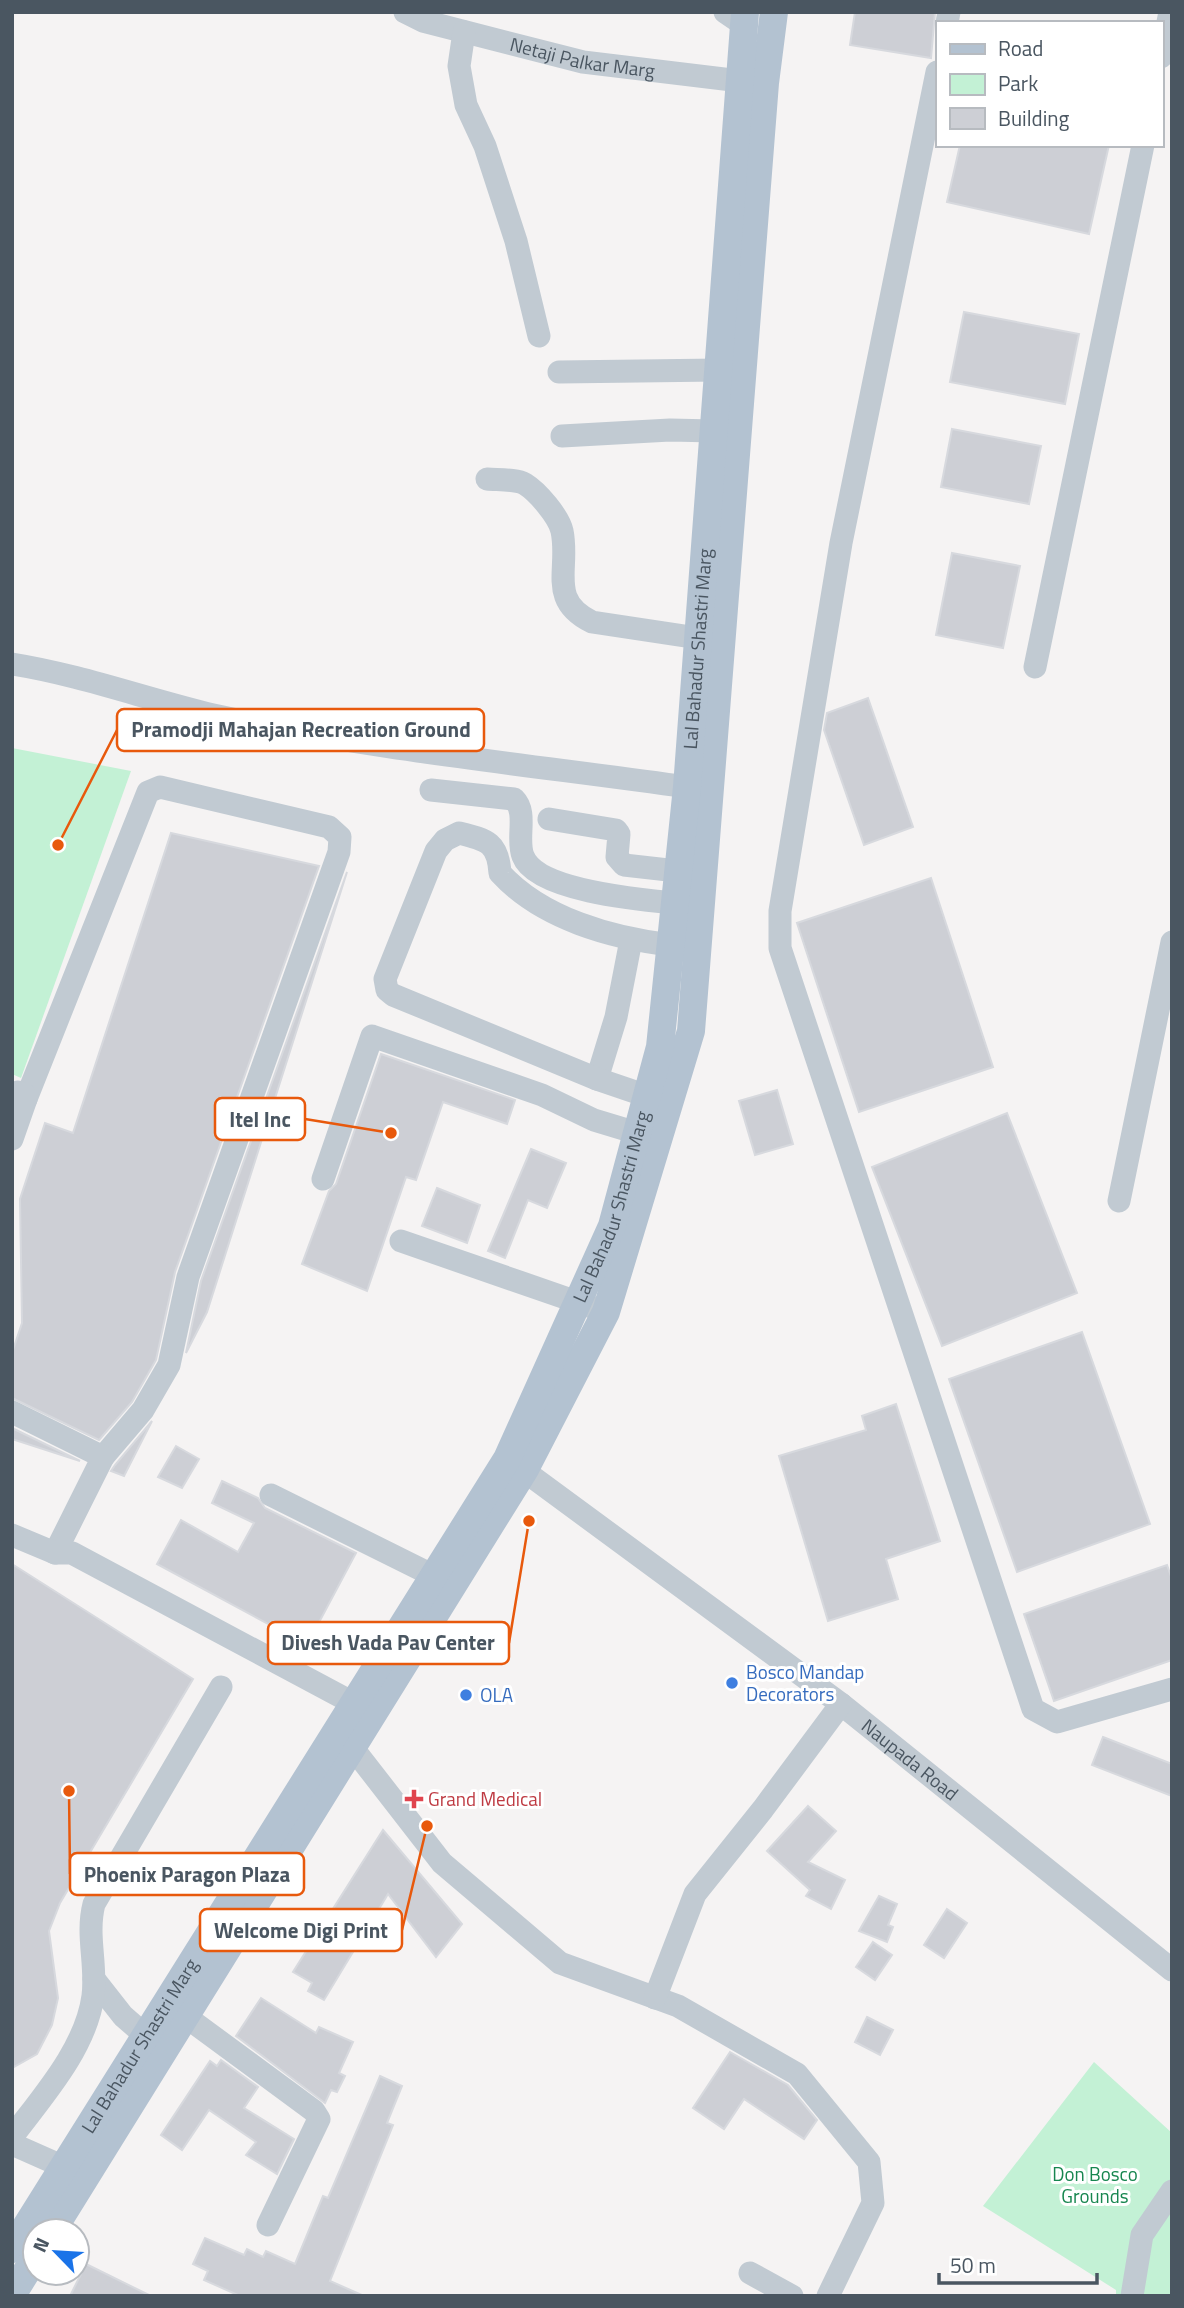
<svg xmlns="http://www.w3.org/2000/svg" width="1184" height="2308" font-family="'Titillium Web',sans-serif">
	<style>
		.green { fill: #c3f1d5 }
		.building { fill: #cdcfd5; stroke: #d7d9de; stroke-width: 2 }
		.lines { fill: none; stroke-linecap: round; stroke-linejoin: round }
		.minor { stroke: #c1cad2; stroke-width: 23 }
		.major { stroke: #b3c2d1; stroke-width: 28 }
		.shop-dot { fill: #3f7fe0; stroke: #fff; stroke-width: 2.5 }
		.health-dot { fill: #e0444e; stroke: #fff; stroke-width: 2.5 }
		.labels { text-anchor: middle; stroke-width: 6; stroke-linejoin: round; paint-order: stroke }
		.street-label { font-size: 19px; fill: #4a5661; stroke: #fff }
		.shop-label { font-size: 19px; fill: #366cbe; stroke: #fff; text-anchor: start }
		.health-label { font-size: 19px; fill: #be3a42; stroke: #fff; text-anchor: start }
		.park-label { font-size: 19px; fill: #17864f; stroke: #fff }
		.leader { fill: none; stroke: #e8590c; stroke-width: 2.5 }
		.callout-dot { fill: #e8590c; stroke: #fff; stroke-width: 2.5 }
		.callout { fill: #fff; stroke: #e8590c; stroke-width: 2.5 }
		.callout-label { font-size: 21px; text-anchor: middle; font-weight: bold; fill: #4a5661 }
	</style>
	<rect width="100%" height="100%" fill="#f5f3f3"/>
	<!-- green -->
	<g class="green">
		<polygon points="12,748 131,771 21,1078 12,1074"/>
		<polygon points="1094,2062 1172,2133 1172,2296 1116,2296 1116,2290 983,2206"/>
	</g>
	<!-- building -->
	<g class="building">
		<polygon points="855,12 935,12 931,58 850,45"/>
		<polygon points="960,145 1109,145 1089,234 947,202"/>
		<polygon points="964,312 1079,334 1065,404 950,382"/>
		<polygon points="952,429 1041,446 1029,504 941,487"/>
		<polygon points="952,553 1020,566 1003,648 936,635"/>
		<polygon points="868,698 913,827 864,845 824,730 827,713"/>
		<polygon points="171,833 319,866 175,1272 156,1360 132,1402 99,1440 12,1398 12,1353 22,1323 20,1199 45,1123 73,1133"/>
		<polygon points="347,872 207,1312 186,1353 201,1281"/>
		<polygon points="931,878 993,1067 859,1112 797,923"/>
		<polygon points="381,1054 515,1100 507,1124 443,1102 416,1180 406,1177 367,1291 302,1264 329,1191 336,1184"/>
		<polygon points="777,1090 793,1144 755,1155 739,1101"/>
		<polygon points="1007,1113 1077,1293 942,1346 872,1167"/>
		<polygon points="531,1149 566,1163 547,1208 528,1200 505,1258 488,1251"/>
		<polygon points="437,1188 480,1205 467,1243 422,1226"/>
		<polygon points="1082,1332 1150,1524 1017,1572 949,1379"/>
		<polygon points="896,1404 940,1541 886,1559 898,1599 828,1621 779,1456 866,1430 862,1416"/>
		<polygon points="152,1421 124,1476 111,1471 115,1465"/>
		<polygon points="12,1428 80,1461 12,1439"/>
		<polygon points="176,1446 199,1459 182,1488 158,1477"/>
		<polygon points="222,1481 258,1498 265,1508 356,1553 307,1645 157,1564 181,1520 238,1552 254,1523 212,1503"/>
		<polygon points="12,1564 193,1679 60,1903 49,1931 58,1998 52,2025 37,2054 12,2068"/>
		<polygon points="1167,1565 1172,1579 1172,1660 1054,1701 1024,1614"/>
		<polygon points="1103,1737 1172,1764 1172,1796 1092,1765"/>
		<polygon points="808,1806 836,1831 808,1862 845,1880 831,1909 806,1896 810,1890 767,1851"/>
		<polygon points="383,1830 462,1924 436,1957 388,1894 324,2000 308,1991 312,1983 293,1972"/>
		<polygon points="879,1896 897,1904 888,1925 893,1927 887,1942 859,1931"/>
		<polygon points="947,1909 967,1923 944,1958 924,1945"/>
		<polygon points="873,1942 892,1955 875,1980 856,1967"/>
		<polygon points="261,1998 316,2033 319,2027 353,2042 339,2073 345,2076 337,2092 331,2090 325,2103 236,2036"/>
		<polygon points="867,2017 893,2030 880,2055 855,2042"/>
		<polygon points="730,2052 788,2085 817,2120 804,2139 744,2099 724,2129 693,2108"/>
		<polygon points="221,2060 258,2087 244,2108 294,2139 277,2174 246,2155 256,2142 209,2110 182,2150 161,2135 210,2061 217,2066"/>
		<polygon points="380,2076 402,2086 387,2123 393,2125 330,2281 364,2296 240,2296 204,2280 208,2271 193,2264 205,2238 244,2255 247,2249 263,2257 266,2251 295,2264 323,2196 328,2198"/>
		<polygon points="86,2264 151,2296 70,2296"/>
	</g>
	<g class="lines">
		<!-- minor -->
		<g class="minor">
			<path id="s1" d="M405,12L423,21L583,62L757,83"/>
			<polyline points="725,12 744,25"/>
			<polyline points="947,23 949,12"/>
			<polyline points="464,32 459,66 466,105 485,146 516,241 539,336"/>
			<polyline points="1161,57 1170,12"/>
			<polyline points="937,72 841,543 780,911 780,948 1033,1709 1057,1722 1172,1689"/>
			<polyline points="559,372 719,370"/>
			<polyline points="562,436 670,430 714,431"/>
			<path d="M487,479C498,480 516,479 525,484C538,492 559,517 562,531C570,569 547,600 592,622L698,638"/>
			<path d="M12,664C81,675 146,699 213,715C369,749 530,765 687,787L703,786"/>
			<polyline points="1035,667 1143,145"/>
			<path d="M431,790L514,799C528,813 516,838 523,856C536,891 643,900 675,903"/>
			<polyline points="549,819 616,830 619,834 617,857 624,865 695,873"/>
			<polyline points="597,1079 616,1017 631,940"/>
			<path d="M647,1096L597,1079L393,995L387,990L385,979L436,851L445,840L459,833C488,840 498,843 500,873C542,919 612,938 671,945"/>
			<polyline points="26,1099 148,792 160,787 329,827 340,837 339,852 188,1277 169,1365 143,1410 103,1457"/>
			<polyline points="12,1139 26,1099 24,1094 18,1092"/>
			<polyline points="323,1179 372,1036 542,1095 594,1120 637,1133"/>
			<polyline points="1119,1201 1172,942"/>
			<polyline points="401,1241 606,1312"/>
			<polyline points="12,1412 103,1457 55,1553"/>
			<path id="s2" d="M512,1462L841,1704L1172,1970"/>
			<polyline points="271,1495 434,1576"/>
			<polyline points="12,1535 55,1553 72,1553 353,1703"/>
			<polyline points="352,1747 442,1863 560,1963 678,2006 797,2074 869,2162 873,2203 828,2296"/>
			<polyline points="94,1979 123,2016 147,2037"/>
			<polyline points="655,1998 695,1894 763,1809 841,1704"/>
			<polyline points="185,2016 314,2111 319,2119 268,2225"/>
			<path d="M12,2137C43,2096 86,2048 93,1996C97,1964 86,1935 94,1904L221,1687"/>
			<polyline points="12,2144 64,2167"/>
			<polyline points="750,2273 792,2296"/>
			<polyline points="1132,2296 1142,2235 1172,2191"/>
		</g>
		<!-- major -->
		<g class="major">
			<polyline points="52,2231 525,1469 606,1312 691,1031 765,83 774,12"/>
			<path id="s3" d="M12,2249L507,1459L612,1226L660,1047L687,787L745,12"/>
			<polyline points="12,2295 35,2258"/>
		</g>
	</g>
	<!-- markers -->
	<g class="shop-dot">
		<circle cx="732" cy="1683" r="7"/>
		<circle cx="466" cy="1695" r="7"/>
	</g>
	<path class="health-dot" d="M410.5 1788.5h7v7h7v7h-7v7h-7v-7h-7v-7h7z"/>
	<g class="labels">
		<!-- street labels -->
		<g class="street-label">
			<text dy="7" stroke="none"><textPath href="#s1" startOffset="184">Netaji Palkar Marg</textPath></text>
			<text dy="7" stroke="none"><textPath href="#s3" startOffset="1773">Lal Bahadur Shastri Marg</textPath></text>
			<text dy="7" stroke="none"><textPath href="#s3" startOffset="1206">Lal Bahadur Shastri Marg</textPath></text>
			<text dy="7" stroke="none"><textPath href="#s2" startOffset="497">Naupada Road</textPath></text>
			<text dy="7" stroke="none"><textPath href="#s3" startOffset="240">Lal Bahadur Shastri Marg</textPath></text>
		</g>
		<!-- shop labels -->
		<g class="shop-label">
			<text x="746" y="1679">Bosco Mandap<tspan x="746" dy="22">Decorators</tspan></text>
			<text x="480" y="1702">OLA</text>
		</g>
		<!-- health labels -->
		<g class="health-label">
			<text x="428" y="1806">Grand Medical</text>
		</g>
		<!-- park labels -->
		<g class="park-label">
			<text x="1095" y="2181">Don Bosco<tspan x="1095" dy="22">Grounds</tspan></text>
		</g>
	</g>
	<!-- callouts -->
	<path class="leader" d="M58 845L117 730M391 1133L305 1119M529 1521L509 1643M69 1791L70 1874M427 1826L402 1930"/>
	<g class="callout-dot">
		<circle cx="58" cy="845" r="7"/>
		<circle cx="391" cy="1133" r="7"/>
		<circle cx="529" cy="1521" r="7"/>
		<circle cx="69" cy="1791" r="7"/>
		<circle cx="427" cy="1826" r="7"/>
	</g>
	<g class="callout">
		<rect x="117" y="709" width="367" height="42" rx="7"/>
		<rect x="215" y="1098" width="90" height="42" rx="7"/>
		<rect x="268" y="1622" width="241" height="42" rx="7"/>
		<rect x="70" y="1853" width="234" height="42" rx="7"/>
		<rect x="200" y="1909" width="202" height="42" rx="7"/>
	</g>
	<g class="callout-label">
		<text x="301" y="737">Pramodji Mahajan Recreation Ground</text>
		<text x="260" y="1127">Itel Inc</text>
		<text x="388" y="1650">Divesh Vada Pav Center</text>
		<text x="187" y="1882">Phoenix Paragon Plaza</text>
		<text x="301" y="1938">Welcome Digi Print</text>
	</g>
	<!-- border -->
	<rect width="1184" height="2308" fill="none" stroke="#4a5661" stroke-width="28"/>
	<!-- legend -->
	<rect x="936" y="21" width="228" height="126" fill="#ffffff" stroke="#b7bbc0" stroke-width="2"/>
	<rect x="950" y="44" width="35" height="10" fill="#b3c2d1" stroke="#b7bbc0" stroke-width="2"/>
	<text x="998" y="56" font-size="21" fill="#4a5661">Road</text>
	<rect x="950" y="74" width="35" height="21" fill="#c3f1d5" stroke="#b7bbc0" stroke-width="2"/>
	<text x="998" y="91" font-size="21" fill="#4a5661">Park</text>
	<rect x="950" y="108" width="35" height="21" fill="#cdcfd5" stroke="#b7bbc0" stroke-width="2"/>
	<text x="998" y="126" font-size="21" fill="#4a5661">Building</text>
	<!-- north arrow -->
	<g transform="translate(56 2252) rotate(295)"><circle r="33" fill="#ffffff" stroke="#b7bbc0" stroke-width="2"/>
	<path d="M0-5L12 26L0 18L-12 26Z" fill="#1a73e8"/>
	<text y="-10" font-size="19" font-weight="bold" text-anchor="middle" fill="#4a5661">N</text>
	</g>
	<!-- scale -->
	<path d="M939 2273v10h158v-10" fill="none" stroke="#4a5661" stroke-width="3.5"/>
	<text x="950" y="2273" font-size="21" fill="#4a5661" stroke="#ffffff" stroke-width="5" paint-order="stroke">50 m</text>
</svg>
